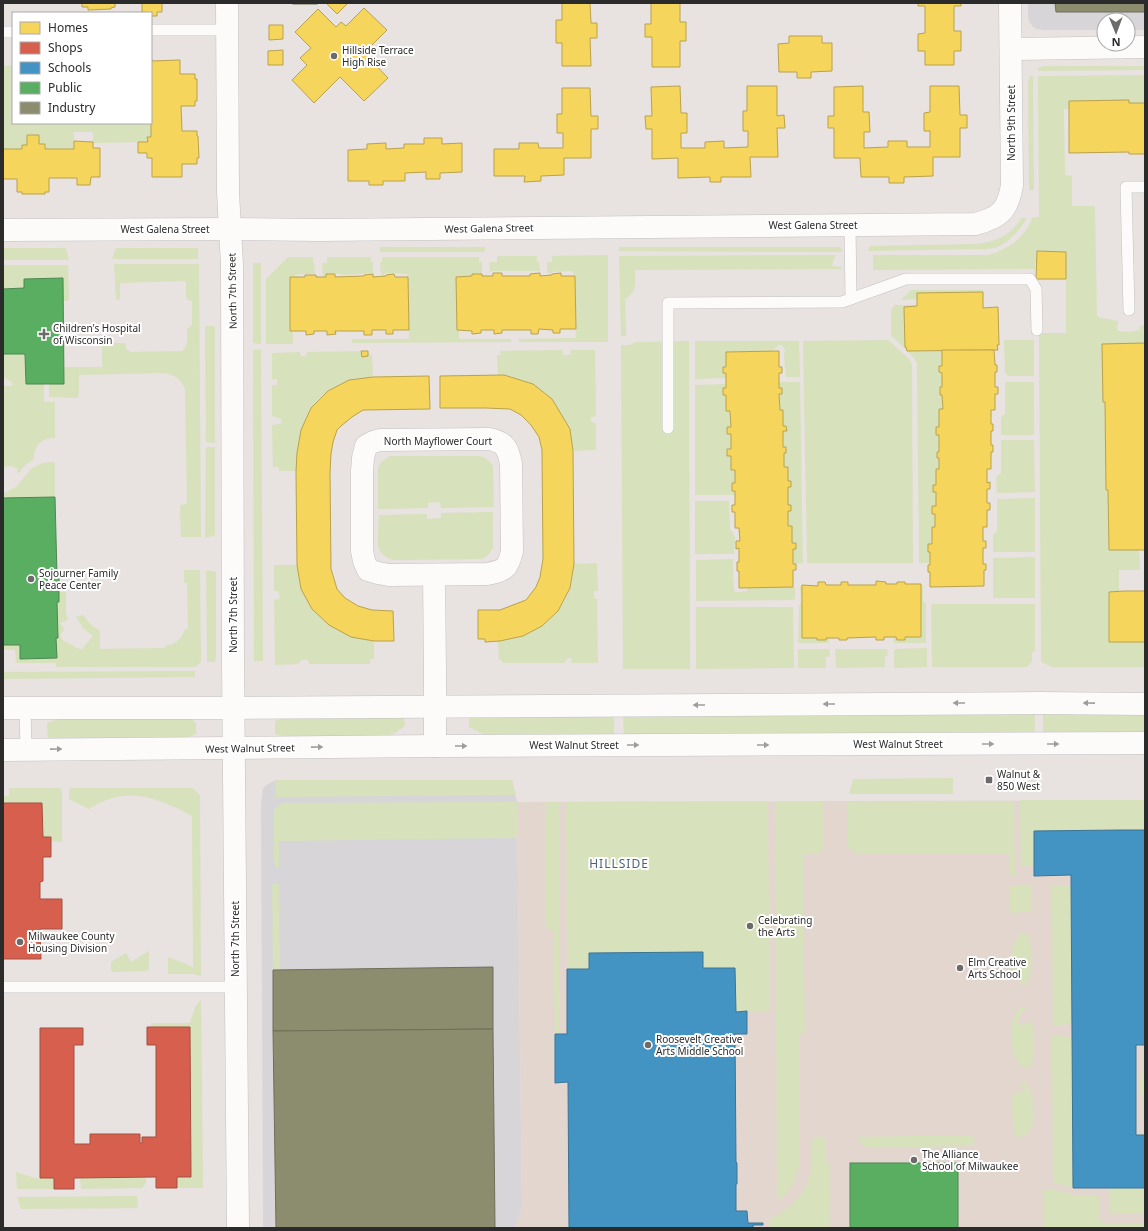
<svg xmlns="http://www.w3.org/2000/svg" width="1148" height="1231" font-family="'Noto Sans',sans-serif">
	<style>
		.industrial { fill: #d7d5d8 }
		.education { fill: #e3d6cf }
		.green { fill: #d7e1bb }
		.homes { fill: #f6d55c; stroke: #b9a24d }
		.shops { fill: #d6604d; stroke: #a35043 }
		.schools { fill: #4393c3; stroke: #3c7495 }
		.public { fill: #5aae61; stroke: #4c8751 }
		.industry { fill: #8c8c6e; stroke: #6f6f5a }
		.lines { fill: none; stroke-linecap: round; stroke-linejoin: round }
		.lane-casing { stroke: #c2c1c2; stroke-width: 12 }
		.street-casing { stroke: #c2c1c2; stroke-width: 23 }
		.secondary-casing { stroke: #c2c1c2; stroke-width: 23 }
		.lane { stroke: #fcfbfa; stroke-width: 11 }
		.street { stroke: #fcfbfa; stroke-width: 22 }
		.secondary { stroke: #fcfbfa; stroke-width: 22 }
		.oneway { fill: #9e9d9d }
		.poi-dot { fill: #6d6b6a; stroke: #fff; stroke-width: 1.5 }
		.labels { text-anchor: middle; stroke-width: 4; stroke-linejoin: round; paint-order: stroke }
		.poi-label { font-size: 10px; fill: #2b2b2b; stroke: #fff; text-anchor: start }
		.street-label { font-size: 10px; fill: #2b2b2b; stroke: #fff }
		.quarter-label { font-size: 12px; letter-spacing: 1px; fill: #4d637a; stroke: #fff }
	</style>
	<rect width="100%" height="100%" fill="#e8e2e0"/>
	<!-- industrial -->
	<g class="industrial">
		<polygon points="1028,3 1145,3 1145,30 1128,30 1128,20 1104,20 1104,30 1043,30 1037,29 1033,27 1029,21 1028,16"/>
		<polygon points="276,780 512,780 517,802 522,1208 515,1228 263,1228 261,803 263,789 266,785"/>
	</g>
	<!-- education -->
	<polygon class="education" points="1145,800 1145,1228 515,1228 522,1208 517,802"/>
	<!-- green -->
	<g class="green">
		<polygon points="13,65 13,123 151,123 151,137 147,137 148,142 93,143 93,132 74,132 74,149 45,149 45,144 22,145 22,149 3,149 3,66"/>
		<polygon points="1044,66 1145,66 1145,70 1038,71 1038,68"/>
		<path d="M1145,75V103H1129V100L1069,101V109H1064L1065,175L1072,176V206H1095L1097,317L1118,321L1117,331L1129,332L1140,330L1139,326L1145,325V343L1102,344L1103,402H1105L1106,490H1108L1109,550H1139L1140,570H1119V591L1109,592V642H1145V667H1052L1041,662L1039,333H1066V252L1037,251L1036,262L1035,263V269L873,270V255H988C1005,252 1028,235 1032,218L1039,217L1038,76Z"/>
		<polygon points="1030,76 1033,76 1034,190 1029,190 1028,83"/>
		<path d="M1021,218H1027C1020,230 1008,244 994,248C989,249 983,249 978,249L868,251L870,246L976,244C995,242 1012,235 1021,218Z"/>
		<rect x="380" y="247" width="105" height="5"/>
		<polygon points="619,247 841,247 842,252 619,251"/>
		<polygon points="3,248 66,248 69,260 3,260"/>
		<polygon points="116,248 198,248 198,259 112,259"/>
		<polygon points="608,255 608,342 519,342 519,339 576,338 575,276 574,276 574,274 572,271 552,272 549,276 549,273 547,273 547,262 552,262 552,256"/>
		<path d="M837,255L834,258L832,266L841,267V269L635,270C635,283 638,291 625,299L626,336H621L619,256Z"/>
		<polygon points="497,256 537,256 537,262 539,262 540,271 492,271 490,272 489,262 497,262"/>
		<polygon points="288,257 313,257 313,262 314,263 315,274 300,274 295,275 294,277 290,278 290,331 293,331 293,344 266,344 266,279"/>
		<polygon points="327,257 371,257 371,262 373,262 373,273 344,275 335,273 335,274 323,277 322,263 327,263"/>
		<polygon points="382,257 479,257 479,262 482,262 482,274 472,274 472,276 456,277 457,330 459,330 459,339 511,339 511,342 352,343 352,339 409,339 408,277 407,274 385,273 383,277 382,273 381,273 380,262 382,262"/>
		<polygon points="253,263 261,263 261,344 253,343"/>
		<path d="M114,264H199L201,537H181L180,505L187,504L185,390C181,378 175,375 163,373L79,375V394L77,398L49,397V384H64V367H102V343H125L126,349L131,352L182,351C189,345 187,337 187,329L192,325V301L188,300L186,297V281L120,283V298L119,300H117L116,298Z"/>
		<polygon points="3,265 68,265 69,299 68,301 63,301 62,278 24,279 24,288 3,289"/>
		<polygon points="911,290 983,290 983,292 917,293 917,299 901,300"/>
		<polygon points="895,305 917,305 917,306 904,307 905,347 906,347 907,351 891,335 891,310"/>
		<polygon points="205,326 215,326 215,443 206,442"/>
		<polygon points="888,340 909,359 912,365 913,563 807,563 803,341"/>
		<polygon points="1004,340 1034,340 1034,376 1008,376 1005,373"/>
		<polygon points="689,341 690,669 623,669 621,345 629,345 636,342"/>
		<polygon points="695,341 799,341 800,377 786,377 784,356 785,350 782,345 779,345 772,351 726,352 726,367 723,368 723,373 726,373 726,378 695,379"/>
		<polygon points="261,349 263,661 254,661 253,350"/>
		<polygon points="562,350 563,355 570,355 571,350 595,350 596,416 591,417 591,421 596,424 596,450 573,451 570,429 552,399 533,384 504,375 498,375 497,355 501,355 500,351"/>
		<polygon points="942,350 942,366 939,366 939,372 942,373 942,387 940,387 940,395 942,395 943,409 939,409 939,427 937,435 939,435 939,452 937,452 937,458 939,458 939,468 936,469 936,485 933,485 933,492 936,492 936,506 932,506 935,514 935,527 932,527 932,544 928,545 928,551 930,552 930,563 919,563 917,363 913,357 907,351"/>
		<path d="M368,351L369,355H372L373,377C365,378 356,378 348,381C305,396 298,430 297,471H279V467H273L272,425L280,424L282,422L280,418L272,416V385H277V379H272V353L300,352L301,356H306L307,352Z"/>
		<path d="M3,354H25L26,384H44V402H55V438C42,438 33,445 34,459L25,465L19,473L17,472L18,469L12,466L3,467V386H12L13,383L3,377Z"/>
		<polygon points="779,382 800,382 803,563 793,564 793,549 796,548 796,543 792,543 792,526 788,526 788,511 791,511 791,506 788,505 788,487 791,487 791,481 788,481 784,467 783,431 787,431 786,426 783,426 783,410 780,410 779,394 782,394 779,388"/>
		<polygon points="1005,382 1034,382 1034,435 1001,435 1001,417 1005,414"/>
		<polygon points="726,384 726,411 730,411 731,427 727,428 727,434 731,434 731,449 727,449 731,456 731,470 735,470 735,495 695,495 695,385"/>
		<polygon points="1001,440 1034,440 1035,492 997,493 996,477 1001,473"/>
		<polygon points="206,447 215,447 215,535 205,538"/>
		<path d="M390,456H480C486,458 490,461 493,466L494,507L441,508L440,502L428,503V508L378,509V468L381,462Z"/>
		<polygon points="53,462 55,463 55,497 3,498 3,494 16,487 32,468 43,463"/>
		<polygon points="1035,498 1035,552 993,552 993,535 997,531 997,499"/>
		<polygon points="695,501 729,501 730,529 735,537 734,554 695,554"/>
		<path d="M493,512V548L487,556L481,559L394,560C389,559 383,556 380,551C376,544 379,524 379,515L427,514V519L441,518V513Z"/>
		<polygon points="1035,557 1035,598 993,598 993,558"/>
		<path d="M733,559C733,566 733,587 735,592H739L747,591L748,588L795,587V598L793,600L696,601V560Z"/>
		<path d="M597,563L598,591H594V598L597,599L598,663H572L571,658H568L564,663H502V660H499L498,641C531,638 558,620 570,589C573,581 573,572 574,564Z"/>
		<polygon points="274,565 297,565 301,589 312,609 329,625 351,637 374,641 374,659 370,659 370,664 309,664 308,660 302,660 298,664 275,665 274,600 280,599 279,591 274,591"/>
		<path d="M184,570H200L201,662L195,667H56V663H16L15,650H3V645H20V659L56,658V638H58L57,602H59V592H66V613L68,620L60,623L64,629L61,634L60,637C64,643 67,642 72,645C76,647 77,649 82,649L93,636L83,628L76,617L83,615L90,624L100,631V649L165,648V646C175,644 182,639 185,629H188L187,583H184Z"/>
		<polygon points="206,570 216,572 216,656 215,662 207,662"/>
		<polygon points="800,586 802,586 817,640 826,640 826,638 829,637 829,643 798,643 799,606 801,602"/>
		<polygon points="921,586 923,586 923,601 926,604 926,643 894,643 894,637 896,637 897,640 905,640 905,637 921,637"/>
		<polygon points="931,604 1035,604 1035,651 1032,652 1032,662 1026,667 932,667"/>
		<polygon points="696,607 793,607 794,668 696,669"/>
		<polygon points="927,648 927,667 894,668 894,649"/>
		<polygon points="798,649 829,649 830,656 826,657 826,668 798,668"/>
		<polygon points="835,649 887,649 888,655 885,657 885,667 836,668"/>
		<polygon points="195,671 195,677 3,679 3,672"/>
		<polygon points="1145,711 1145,734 1043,738 1043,712"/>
		<polygon points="1035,712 1035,737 624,739 623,713"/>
		<polygon points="469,713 614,713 614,739 496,739 483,734 469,727"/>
		<polygon points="178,715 192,719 196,723 196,734 180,740 48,741 47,723 64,717"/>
		<polygon points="404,715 405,726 395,733 384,737 293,740 275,734 275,721 291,716"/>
		<polygon points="953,778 953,794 849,794 853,779"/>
		<polygon points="276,780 512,780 516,795 276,797"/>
		<polygon points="9,788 60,788 62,792 62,842 51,841 51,837 43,837 42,803 3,803 3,796 9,796"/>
		<path d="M71,788H192L200,795L201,976L193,974H168V957L193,967L192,816C156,797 127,785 89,809L69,799V790Z"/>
		<polygon points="1020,800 1145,800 1145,830 1034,831 1034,866 1021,866"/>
		<polygon points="768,801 770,1011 736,1012 735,968 703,968 702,952 590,953 589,969 567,969 566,802"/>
		<path d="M775,801L823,802V850L817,854H803L805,1033H799L800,1160C798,1173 791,1197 777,1200Z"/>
		<polygon points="1014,801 1015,875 1010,875 1009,853 855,854 850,850 848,845 848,802"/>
		<polygon points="517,802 517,838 279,841 279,867 276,867 274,860 274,812 275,809 282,803"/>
		<polygon points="545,802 559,802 559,1034 555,1034 553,930 548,929 545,926"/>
		<polygon points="274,884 279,884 280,969 273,970 272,885"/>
		<polygon points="1032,885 1032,912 1010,913 1010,886"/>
		<polygon points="1052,885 1071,885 1072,1023 1066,1023 1066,1025 1053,1026"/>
		<path d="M1019,934H1028C1032,950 1033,966 1028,983L1025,984C1006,978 1009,947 1019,934Z"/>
		<polygon points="149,951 149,969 147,971 113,972 111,970 111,962 126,953 131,962"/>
		<polygon points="201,1000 203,1188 177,1188 177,1177 191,1177 190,1028 151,1027 151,1023 190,1023 195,1007"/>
		<path d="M1021,1006L1027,1009L1021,1012L1018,1022L1022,1025L1027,1024L1032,1021C1034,1033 1035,1055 1030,1067C1012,1072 1010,1037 1012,1026C1013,1019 1016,1013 1019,1008Z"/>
		<polygon points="1052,1036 1066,1036 1066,1038 1072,1038 1073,1188 1053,1182"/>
		<path d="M1145,1064V1102C1137,1091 1140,1076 1145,1064Z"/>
		<path d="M1022,1082H1025C1027,1086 1030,1089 1031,1093C1033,1098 1032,1104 1033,1109C1033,1120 1034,1137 1019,1137L1013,1132L1012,1100L1014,1092L1017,1094L1024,1091L1025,1089L1019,1084Z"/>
		<polygon points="974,1135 974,1146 866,1148 856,1137"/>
		<path d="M812,1137H826V1161L829,1164V1228H769V1220C809,1197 813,1182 812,1137Z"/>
		<polygon points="16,1172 35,1178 54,1178 54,1189 17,1189"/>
		<polygon points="80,1178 146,1178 146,1183 142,1188 81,1189"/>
		<polygon points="1109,1188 1145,1188 1145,1213 1110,1213"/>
		<polygon points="1043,1189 1053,1189 1075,1195 1099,1195 1099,1220 1104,1224 1145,1224 1145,1228 1044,1228"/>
		<polygon points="137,1196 138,1208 21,1209 17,1197"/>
	</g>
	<!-- homes -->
	<g class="homes">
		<polygon points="82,3 115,3 115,7 111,8 111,9 88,10 88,7 82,7"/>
		<polygon points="142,3 162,3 162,12 157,12 157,16 151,16 151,13 142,12"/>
		<polygon points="326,3 348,3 337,14"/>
		<polygon points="562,3 590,3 591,23 597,23 597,38 590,38 591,66 562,66 562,43 556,43 556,20 562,20"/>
		<polygon points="651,3 680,3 680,22 686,22 686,41 680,41 680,67 652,67 652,37 645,37 645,24 651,24"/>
		<polygon points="918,3 961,3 961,6 954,6 954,31 961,31 961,51 954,51 954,65 925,65 925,51 918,51 918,34 925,33 925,6 918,6"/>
		<polygon points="364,8 387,30 364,53 388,78 364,101 340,77 314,103 292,80 307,65 300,58 311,48 295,32 318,9 336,27 341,22 346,26"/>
		<polygon points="269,25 283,25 283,39 269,40"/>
		<polygon points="789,36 822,36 822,43 832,43 832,71 811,72 811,78 797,78 797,72 779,72 778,44 789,43"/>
		<polygon points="283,50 283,65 268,65 268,51"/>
		<polygon points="151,59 152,59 152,61 180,60 180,74 195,74 195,79 197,79 197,101 195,101 195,106 181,106 182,131 197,131 197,136 198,136 199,158 197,158 197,164 182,164 182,177 152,177 152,158 147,158 147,153 138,153 138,142 148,142 147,137 151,137"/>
		<polygon points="680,86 681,113 687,113 687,133 681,133 681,148 705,148 705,142 724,141 724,148 748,147 748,131 743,131 743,111 747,111 747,86 777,86 777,116 784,115 785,128 777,128 778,157 750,157 751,177 721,177 721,182 710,182 710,177 678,178 678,158 652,159 652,129 646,129 645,116 652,116 651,87"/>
		<polygon points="863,86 863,112 869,112 870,132 864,132 864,148 888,147 888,141 907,141 907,147 930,147 930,131 924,131 924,113 930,112 930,86 959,86 960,115 967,115 967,128 960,128 960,157 933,157 933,176 904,177 904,183 889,183 889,177 861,177 860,158 834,158 834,128 828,128 828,116 834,116 834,87"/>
		<polygon points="562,88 590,88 591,116 598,116 598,129 591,129 591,158 564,158 564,175 541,176 541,181 524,182 525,176 494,176 494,149 519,149 519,143 538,143 539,148 563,148 563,133 557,133 557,114 562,114"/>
		<polygon points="1129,100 1129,103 1145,103 1145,154 1129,154 1129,152 1069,153 1069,101"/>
		<polygon points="27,135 39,135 39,144 45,144 45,149 74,149 74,141 93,142 93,148 100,148 100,177 91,177 90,185 77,185 77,178 49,178 49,192 45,192 45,194 22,194 22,192 17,192 17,179 3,179 3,149 22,149 22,145 27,145"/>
		<polygon points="424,138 442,138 442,144 462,143 462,172 440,173 440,179 426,179 426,172 405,173 405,181 383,181 383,185 369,185 369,181 348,181 348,150 367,149 367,144 386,143 386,149 404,148 404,144 424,144"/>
		<polygon points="1037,251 1066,252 1066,279 1036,279"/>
		<polygon points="493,273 502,273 502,276 530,276 530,274 540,273 540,276 552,275 552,274 561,273 561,276 575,276 576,329 560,329 560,333 553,333 553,330 539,329 538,334 531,334 531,330 502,330 502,333 494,334 494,330 481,330 481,333 472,334 472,331 457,330 456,277 472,276 472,274 482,274 482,276 493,276"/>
		<polygon points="326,274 335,274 335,277 364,276 364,275 373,274 373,277 386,276 386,275 394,274 395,277 408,277 409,330 393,330 393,334 386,334 386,330 372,330 372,335 364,335 364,331 335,331 336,334 327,335 327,331 314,331 314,334 306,335 306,331 290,331 290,277 305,277 305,275 316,275 316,277 326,277"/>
		<polygon points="983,292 983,308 998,307 999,345 997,345 998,350 907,351 906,347 905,347 904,307 917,306 917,293"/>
		<polygon points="1145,343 1145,550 1109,550 1108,490 1106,490 1105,402 1103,402 1102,344"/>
		<polygon points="942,350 994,350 995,365 997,365 997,372 995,372 995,387 998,387 998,394 995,394 995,410 991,410 991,424 993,424 993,431 991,431 991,445 993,445 993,452 991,452 991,469 987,469 987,483 990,482 990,489 987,489 987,503 990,503 990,510 987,510 987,527 983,527 983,541 986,541 986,548 983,548 983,564 986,564 986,570 984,570 984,586 930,587 930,572 928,572 928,565 930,565 930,552 928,552 928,544 932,544 932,527 935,527 935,514 932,514 932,506 936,506 936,492 933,492 933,485 936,485 936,469 939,469 939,458 937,458 937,452 939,452 939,435 936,435 936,427 939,427 939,409 943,409 942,395 940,395 940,387 942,387 942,373 939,372 939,366 942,366"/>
		<polygon points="361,351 368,351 368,356 362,357"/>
		<polygon points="779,351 779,367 782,367 782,373 779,373 779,388 782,388 782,394 779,394 780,410 783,410 783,426 786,426 787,431 783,431 783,447 786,447 786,453 784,453 784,467 788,467 788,481 791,481 791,487 788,487 788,505 791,505 791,511 788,511 788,526 792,526 792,543 796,543 796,549 793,549 793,564 796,564 796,570 793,570 793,587 739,588 739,571 737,571 737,562 739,562 739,548 736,549 736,541 740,541 739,528 735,528 735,512 732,512 732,505 735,505 735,491 732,491 732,483 735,483 735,470 731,470 731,456 727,456 727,449 731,449 731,434 727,434 727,427 731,427 730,411 726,411 726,395 723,395 723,388 726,388 726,373 723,373 723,367 726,367 726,352"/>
		<polygon points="504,375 533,384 552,399 570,429 573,451 574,564 570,588 558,611 542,626 523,636 500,641 485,642 485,639 478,639 478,610 500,610 526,600 536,587 540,577 543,559 542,450 539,437 531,425 521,415 510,409 485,408 440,408 440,376"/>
		<polygon points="429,376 430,409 363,410 352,417 341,426 337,430 333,442 331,454 330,473 331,569 337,589 345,598 358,606 372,610 393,611 394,641 374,641 351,637 329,625 312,609 301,589 297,565 296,472 297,453 301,430 311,408 328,391 349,380 373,377"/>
		<polygon points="876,581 886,582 886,584 897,584 897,582 905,582 905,584 921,584 921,637 905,637 905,640 897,640 896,637 884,637 884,640 876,640 876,637 847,638 847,640 839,640 839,638 826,638 826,640 817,640 817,638 802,638 802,585 818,586 818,582 825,582 826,585 841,585 841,582 848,582 848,585 876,585"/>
		<polygon points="1124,591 1145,591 1145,642 1109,642 1109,592"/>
	</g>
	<!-- shops -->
	<g class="shops">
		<polygon points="3,803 42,803 43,837 51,837 51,857 43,857 43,881 40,882 40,899 62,899 62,929 40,929 41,959 3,959"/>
		<polygon points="147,1027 190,1027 191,1177 177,1177 177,1188 156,1188 156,1177 74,1178 74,1189 54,1189 54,1178 40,1178 40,1028 83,1028 83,1045 74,1045 74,1144 90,1144 90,1134 140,1134 140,1143 142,1143 142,1137 156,1137 156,1045 147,1045"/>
	</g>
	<!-- schools -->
	<g class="schools">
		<polygon points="1120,830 1145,830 1145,1045 1136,1045 1136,1135 1145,1135 1145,1188 1073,1188 1071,875 1034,876 1034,831"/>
		<polygon points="703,952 703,968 735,968 736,1012 747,1011 747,1034 735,1034 736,1162 737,1163 737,1184 736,1184 736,1211 747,1211 748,1223 763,1223 763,1225 753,1225 753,1228 569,1228 568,1082 555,1083 555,1034 567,1034 567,969 589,969 589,953"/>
	</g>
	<!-- public -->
	<g class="public">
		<polygon points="63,278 64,384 26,384 25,354 3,354 3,289 24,288 24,279"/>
		<polygon points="55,497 57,576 59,576 59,602 57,602 58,638 56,638 57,658 20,659 20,645 3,645 3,498"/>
		<rect x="850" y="1163" width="108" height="65"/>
	</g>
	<!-- industry -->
	<g class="industry">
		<rect x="293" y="3" width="24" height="1"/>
		<polygon points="1055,3 1145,3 1145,12 1056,12"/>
		<polygon points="493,967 493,1029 273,1031 273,970"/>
		<polygon points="493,1029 495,1228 276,1228 273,1031"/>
	</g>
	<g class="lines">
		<!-- lane casing -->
		<g class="lane-casing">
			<g id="lane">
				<polyline points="151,30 228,30"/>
				<polyline points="3,32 13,32"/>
				<polyline points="850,225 851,299"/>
				<polyline points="1129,310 1126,187 1145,187"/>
				<polyline points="668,428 668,303 842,302 906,279 1030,279 1036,289 1037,330"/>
				<polyline points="25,707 26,750"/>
				<polyline points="3,987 235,987"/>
			</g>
		</g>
		<!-- street casing -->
		<g class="street-casing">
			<g id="street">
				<polyline points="227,3 228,192 232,265 233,660 238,1228"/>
				<polyline points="1011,49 1145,47"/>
				<path d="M3,230L230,229L318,230L975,224C1000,218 1008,210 1012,185L1010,3"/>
				<path d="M489,439C505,442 508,448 511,464L512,551C508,569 505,570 487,574L389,575L378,573L368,570L364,561L362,551V471L363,458L366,446L373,442L380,440Z"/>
				<polyline points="434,575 435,671 435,746"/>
			</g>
		</g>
		<!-- secondary casing -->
		<g class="secondary-casing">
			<g id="secondary">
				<polyline points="3,708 233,708 1039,703 1145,704"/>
				<polyline points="3,750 435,746 1145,743"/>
			</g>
		</g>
		<!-- lane -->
		<use href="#lane" class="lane"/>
		<!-- street -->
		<use href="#street" class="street"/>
		<!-- secondary -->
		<use href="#secondary" class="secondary"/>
	</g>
	<!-- one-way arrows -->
	<defs><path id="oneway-solid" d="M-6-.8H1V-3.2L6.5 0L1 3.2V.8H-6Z"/></defs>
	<g class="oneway">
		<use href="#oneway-solid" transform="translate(959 703) rotate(180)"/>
		<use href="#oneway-solid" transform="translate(1089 703) rotate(-179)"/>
		<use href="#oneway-solid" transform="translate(829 704) rotate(180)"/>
		<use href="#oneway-solid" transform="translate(699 705) rotate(180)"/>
		<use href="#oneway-solid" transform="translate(988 744)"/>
		<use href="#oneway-solid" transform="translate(1053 744)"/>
		<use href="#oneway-solid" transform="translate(633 745)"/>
		<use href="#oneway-solid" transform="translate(763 745)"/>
		<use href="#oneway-solid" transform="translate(461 746)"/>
		<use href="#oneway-solid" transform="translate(317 747) rotate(-1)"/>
		<use href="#oneway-solid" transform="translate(56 749) rotate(-1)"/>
	</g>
	<!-- markers -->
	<g class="poi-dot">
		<circle cx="334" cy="56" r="4"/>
		<path d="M42 328h4v4h4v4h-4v4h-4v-4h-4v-4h4z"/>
		<circle cx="31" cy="579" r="4"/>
		<rect x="985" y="776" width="8" height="8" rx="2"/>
		<circle cx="750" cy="926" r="4"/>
		<circle cx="20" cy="942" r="4"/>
		<circle cx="960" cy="968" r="4"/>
		<circle cx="648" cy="1045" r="4"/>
		<circle cx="914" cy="1160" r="4"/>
	</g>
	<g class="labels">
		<!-- poi labels -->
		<g class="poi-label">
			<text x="342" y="54">Hillside Terrace<tspan x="342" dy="12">High Rise</tspan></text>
			<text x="53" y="332">Children's Hospital<tspan x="53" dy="12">of Wisconsin</tspan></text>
			<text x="39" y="577">Sojourner Family<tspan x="39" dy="12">Peace Center</tspan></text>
			<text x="997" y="778">Walnut &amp;<tspan x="997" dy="12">850 West</tspan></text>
			<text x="758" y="924">Celebrating<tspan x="758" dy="12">the Arts</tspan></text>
			<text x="28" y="940">Milwaukee County<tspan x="28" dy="12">Housing Division</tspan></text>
			<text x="968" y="966">Elm Creative<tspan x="968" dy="12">Arts School</tspan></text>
			<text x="656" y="1043">Roosevelt Creative<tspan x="656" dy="12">Arts Middle School</tspan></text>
			<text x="922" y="1158">The Alliance<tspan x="922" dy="12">School of Milwaukee</tspan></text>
		</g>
		<!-- street labels -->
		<g class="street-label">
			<text transform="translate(1011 123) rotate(-90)" y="4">North 9th Street</text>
			<text x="813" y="229">West Galena Street</text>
			<text transform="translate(489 228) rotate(-1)" y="4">West Galena Street</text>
			<text x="165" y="233">West Galena Street</text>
			<text transform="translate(232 291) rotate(-91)" y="4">North 7th Street</text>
			<text x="438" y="445">North Mayflower Court</text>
			<text transform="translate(233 615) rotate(-90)" y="4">North 7th Street</text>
			<text x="898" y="748">West Walnut Street</text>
			<text x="574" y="749">West Walnut Street</text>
			<text transform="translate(250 748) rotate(-1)" y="4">West Walnut Street</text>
			<text transform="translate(235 939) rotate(-90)" y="4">North 7th Street</text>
		</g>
		<!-- quarter labels -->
		<g class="quarter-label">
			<text x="619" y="868">HILLSIDE</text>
		</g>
	</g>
	<!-- border -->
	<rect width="1148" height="1231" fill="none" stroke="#2b2b2b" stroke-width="8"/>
	<!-- legend -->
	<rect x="12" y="12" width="140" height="112" fill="#ffffff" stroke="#aaaaaa"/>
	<rect x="20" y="22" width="20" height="12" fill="#f6d55c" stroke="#aaaaaa"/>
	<text x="48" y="32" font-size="12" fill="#2b2b2b">Homes</text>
	<rect x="20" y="42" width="20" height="12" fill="#d6604d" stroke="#aaaaaa"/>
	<text x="48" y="52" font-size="12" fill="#2b2b2b">Shops</text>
	<rect x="20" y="62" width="20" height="12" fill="#4393c3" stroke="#aaaaaa"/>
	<text x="48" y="72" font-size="12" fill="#2b2b2b">Schools</text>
	<rect x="20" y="82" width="20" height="12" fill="#5aae61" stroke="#aaaaaa"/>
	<text x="48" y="92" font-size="12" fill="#2b2b2b">Public</text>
	<rect x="20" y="102" width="20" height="12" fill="#8c8c6e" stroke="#aaaaaa"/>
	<text x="48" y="112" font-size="12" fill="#2b2b2b">Industry</text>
	<!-- north arrow -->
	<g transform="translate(1116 32) rotate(179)"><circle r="19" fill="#ffffff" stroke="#aaaaaa"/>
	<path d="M0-3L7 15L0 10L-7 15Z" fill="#6d6b6a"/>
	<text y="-6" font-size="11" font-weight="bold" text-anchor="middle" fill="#2b2b2b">N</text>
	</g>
</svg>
